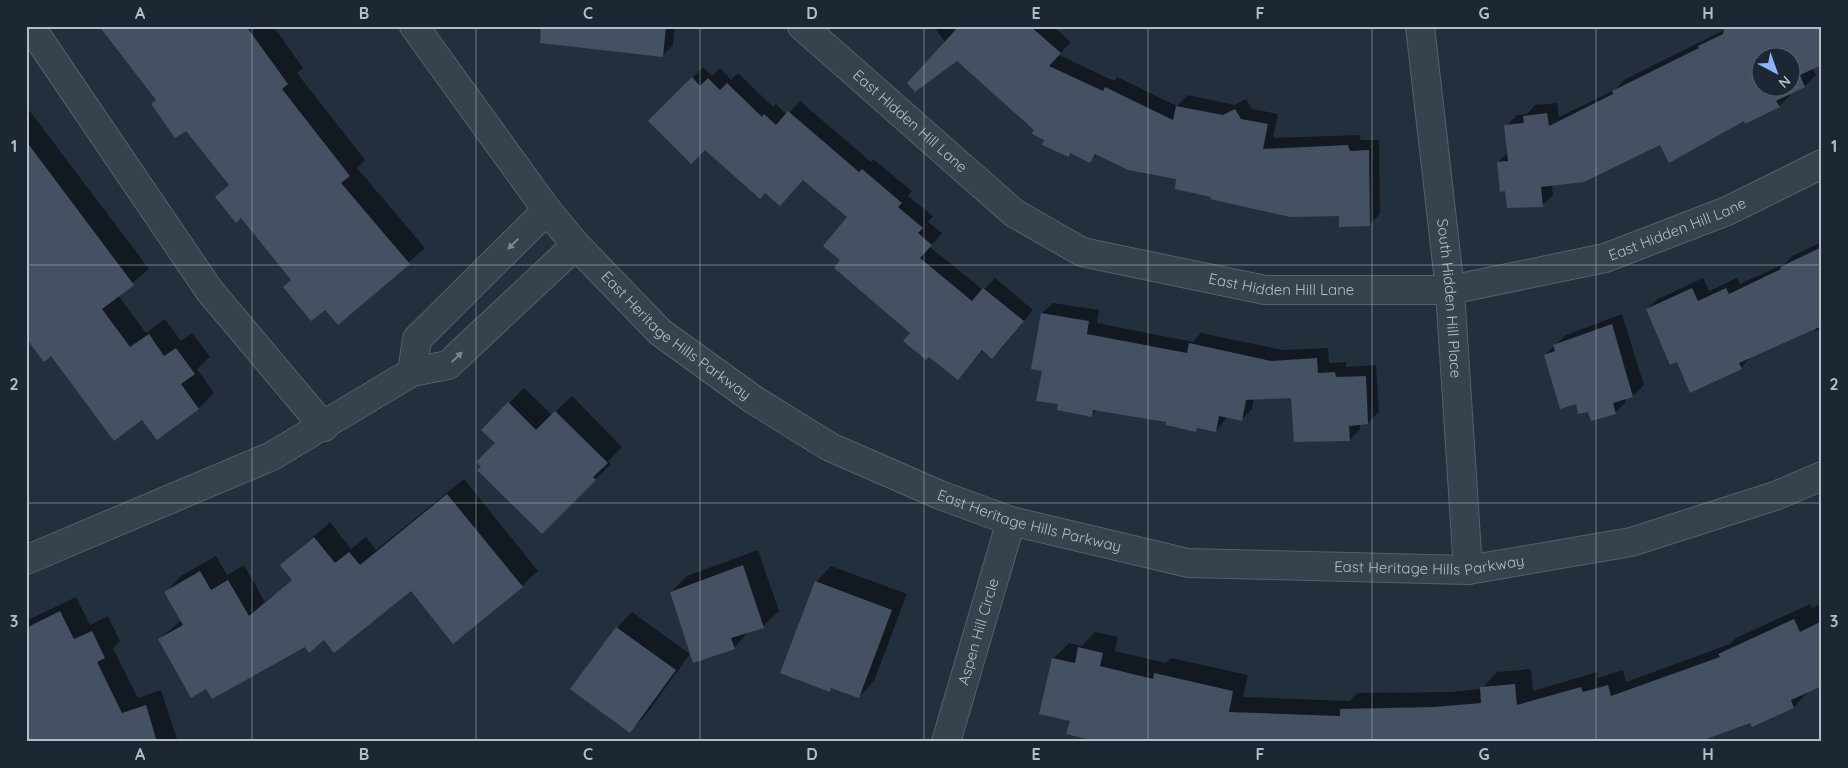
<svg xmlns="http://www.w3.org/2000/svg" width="1848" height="768" font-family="Quicksand,sans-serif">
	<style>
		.shadow { fill: #0007; fill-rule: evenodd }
		.building { fill: #455162; fill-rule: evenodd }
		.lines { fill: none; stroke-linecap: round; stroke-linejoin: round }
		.minor-casing { stroke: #565f6c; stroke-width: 30 }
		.tertiary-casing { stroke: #565f6c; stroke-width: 30 }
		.minor { stroke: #38414e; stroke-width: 28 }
		.tertiary { stroke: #38414e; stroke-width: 28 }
		.oneway { fill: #7c8592 }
		.grid { fill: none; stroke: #b4bcc9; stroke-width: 1; stroke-opacity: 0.55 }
		.labels { text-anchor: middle; stroke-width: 4; stroke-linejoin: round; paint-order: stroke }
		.street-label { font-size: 15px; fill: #b4bcc9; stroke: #1d2633 }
		.neatline { fill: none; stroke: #b4bcc9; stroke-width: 2 }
		.grid-label { font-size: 16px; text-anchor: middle; font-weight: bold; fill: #b4bcc9 }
	</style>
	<rect width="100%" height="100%" fill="#242f3e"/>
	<!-- shadow -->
	<g class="shadow">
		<polygon points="100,26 273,26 303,68 297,73 365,160 357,168 425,248 338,323 325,309 292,280 241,216 217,197 230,184"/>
		<polygon points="588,26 675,26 673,45 662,56"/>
		<polygon points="933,26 1053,26 1071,42 1059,55 1114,81 1117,77 1177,106 1188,95 1235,105 1246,99 1252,109 1278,114 1273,138 1359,135 1361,140 1379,140 1380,214 1369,225 1340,214 1212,196 1178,178 1097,154 1090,161 1072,152 1068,156 1046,139 946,43"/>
		<path d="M1726,26H1822V64L1812,68L1816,75L1805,86L1789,93L1790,96L1779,106L1746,122L1744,120L1670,162L1661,143L1584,180L1552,184L1553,195L1542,205L1508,207L1506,190L1501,191L1498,162L1508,152L1506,126L1517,115L1527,114L1535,105L1557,103L1559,117L1616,89L1624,80L1726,29ZM1760,58H1790V88H1760Z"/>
		<polygon points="703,67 712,76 720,68 731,80 738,73 773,107 776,104 787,115 800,101 871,162 873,159 912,191 908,196 933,216 928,222 942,233 930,247 983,290 995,278 1033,310 1003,347 992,358 983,350 958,379 842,260 849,217 803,179 765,192 705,148 650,121"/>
		<polygon points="26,106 149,269 118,295 146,333 165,319 181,341 192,333 210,357 197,369 214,393 199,408 157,438 143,418 26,336"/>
		<polygon points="1822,242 1822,329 1816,331 1814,328 1751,356 1741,368 1678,361 1647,309 1658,299 1703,278 1709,291 1737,278 1740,284 1786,263 1792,256"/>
		<polygon points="1053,303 1099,310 1097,323 1193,342 1201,333 1283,350 1328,348 1329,363 1346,362 1346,367 1376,365 1379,412 1368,423 1360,424 1360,429 1350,440 1293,397 1254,399 1252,409 1241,420 1227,417 1216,431 1199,427 1196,430 1168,421 1097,410 1091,415 1060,403 1043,370 1042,313"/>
		<polygon points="1622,314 1644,385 1633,396 1625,398 1626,402 1615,413 1589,410 1576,403 1545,355 1566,335"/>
		<polygon points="524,388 552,415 572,396 622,447 608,461 611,464 542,533 482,466 496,443 483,430"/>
		<polygon points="464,479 538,571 522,586 411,589 324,638 207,687 159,639 182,620 166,592 181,576 216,556 227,575 244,565 265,602 293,579 281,565 330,522 351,549 366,537 376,550"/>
		<polygon points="758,550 779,611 763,626 749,631 734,648 671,592 687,576"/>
		<polygon points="831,566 907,594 874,681 859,697 833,687 830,690 816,582"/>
		<polygon points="76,597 90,625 108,616 120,641 113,648 138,698 161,690 178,742 30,742 26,729 26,621"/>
		<polygon points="1822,603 1822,685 1809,691 1794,707 1751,721 1071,720 1053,659 1069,643 1082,646 1095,632 1118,637 1115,651 1166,663 1171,658 1248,675 1243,697 1350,701 1357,693 1451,692 1481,689 1497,672 1531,669 1533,691 1597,672 1598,678 1623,670 1626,682 1730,644 1736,638 1810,604 1812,608"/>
		<polygon points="632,612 690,654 645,716 629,731 572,689 617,628"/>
	</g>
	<!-- building -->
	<g class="building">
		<polygon points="99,26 246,26 288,84 282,89 350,176 341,183 410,264 338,325 325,310 311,321 283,287 291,280 241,218 236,223 215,197 229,185 186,131 175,138 151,104 156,100"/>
		<polygon points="541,26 666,26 663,57 540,43"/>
		<polygon points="959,26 1030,26 1061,53 1049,66 1103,91 1105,87 1173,120 1176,106 1223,115 1235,109 1241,119 1268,124 1263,149 1348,145 1350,151 1369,150 1370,226 1339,227 1339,216 1290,217 1210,199 1211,197 1175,189 1176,179 1128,170 1095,154 1090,163 1070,153 1069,157 1042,145 1044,140 1032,134 1034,130 957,61 915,92 907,83"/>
		<path d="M1725,26H1822V65L1800,75L1805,87L1776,101L1780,107L1745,124L1744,121L1669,163L1660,145L1584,182L1541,187L1543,207L1507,208L1505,191L1500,192L1497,162L1508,161L1504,125L1524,123L1523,116L1547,113L1549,126L1613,94L1612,91L1699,48L1698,46L1723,34ZM1760,58H1790V88H1760Z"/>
		<polygon points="692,77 700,86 708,78 720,90 727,83 762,117 764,114 776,125 788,111 859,172 862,169 902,203 898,207 923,228 918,233 932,245 920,258 972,301 983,288 1024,321 992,359 982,350 958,380 929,357 926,360 903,341 910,333 834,268 840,260 823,246 847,217 803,180 780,206 765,193 760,199 705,150 691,164 648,121"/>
		<polygon points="26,141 134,285 102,309 130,347 149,334 164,356 176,348 195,374 181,384 199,409 157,440 142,420 114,441 51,356 44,362 26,338"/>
		<polygon points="1822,247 1822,326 1739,363 1742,369 1690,393 1677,362 1670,365 1646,309 1692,288 1698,301 1726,288 1729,294 1781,269 1780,267"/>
		<polygon points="1041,313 1089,321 1087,334 1187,353 1189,343 1271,361 1317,358 1318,373 1335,372 1336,377 1366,376 1368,424 1349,426 1350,441 1294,442 1291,398 1246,400 1242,421 1219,416 1216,432 1197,428 1196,432 1166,425 1166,422 1093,410 1092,417 1057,410 1058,404 1036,401 1042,371 1031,369"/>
		<polygon points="1612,324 1633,397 1613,403 1616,414 1591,421 1588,412 1578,414 1576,404 1560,409 1544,355 1555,351 1553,345"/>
		<polygon points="508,402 536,430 555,411 608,463 593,477 596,480 542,534 477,470 481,467 476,462 495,443 481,430"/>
		<polygon points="447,494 523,587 453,644 411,591 334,653 324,640 309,653 305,647 212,699 206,689 191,698 158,639 183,625 164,592 200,571 211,590 228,580 249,616 292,580 280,565 314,537 335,563 349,552 360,565"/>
		<polygon points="743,565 764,628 731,638 735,649 693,663 670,592"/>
		<polygon points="815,581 892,610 859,698 831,688 830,692 780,673"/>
		<polygon points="60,611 74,639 92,631 105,658 97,662 122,713 146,705 157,742 26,742 26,628"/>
		<polygon points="1794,619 1800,632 1822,621 1822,686 1791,700 1794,708 1752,727 1750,723 1698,742 1100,742 1066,734 1070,721 1039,714 1052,658 1075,663 1078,647 1103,653 1100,666 1153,679 1154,673 1233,691 1229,712 1340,716 1340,709 1434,707 1481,703 1480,687 1515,684 1517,705 1581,687 1583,692 1608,685 1611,696 1720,657 1718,654"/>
		<polygon points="616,627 676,670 630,733 570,689"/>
	</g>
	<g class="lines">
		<!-- minor casing -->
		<g class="minor-casing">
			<g id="minor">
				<polyline points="30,26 209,290 324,427"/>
				<path id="s1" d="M802,26L1014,213L1082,252L1265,290H1450L1605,258L1727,211L1822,164"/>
				<path id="s2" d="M1420,26L1450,290L1468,570"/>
				<polyline points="412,372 417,339 547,210"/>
				<polyline points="26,560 272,456 412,372 448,365 576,245"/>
				<path id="s3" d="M946,742L1011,521"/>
			</g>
		</g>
		<!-- tertiary casing -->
		<g class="tertiary-casing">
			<g id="tertiary">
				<path id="s4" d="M414,26L547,210L576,245L660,332L754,400L830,447L940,495L1011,521L1188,563L1468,570L1631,542L1775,496L1822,476"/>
			</g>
		</g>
		<!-- minor -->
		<use href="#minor" class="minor"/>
		<!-- tertiary -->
		<use href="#tertiary" class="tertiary"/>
	</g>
	<!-- one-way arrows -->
	<defs><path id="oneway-solid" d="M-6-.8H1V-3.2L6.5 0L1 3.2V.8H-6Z" transform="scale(1.25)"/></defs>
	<g class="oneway">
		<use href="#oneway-solid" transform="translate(513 244) rotate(135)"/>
		<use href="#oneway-solid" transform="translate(457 357) rotate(-43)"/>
	</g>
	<!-- grid -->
	<path class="grid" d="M252,26V742M476,26V742M700,26V742M924,26V742M1148,26V742M1372,26V742M1596,26V742M26,265H1822M26,503H1822"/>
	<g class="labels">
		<!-- street labels -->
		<g class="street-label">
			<text dy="5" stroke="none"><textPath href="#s1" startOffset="144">East Hidden Hill Lane</textPath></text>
			<text dy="5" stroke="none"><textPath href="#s1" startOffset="969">East Hidden Hill Lane</textPath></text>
			<text dy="5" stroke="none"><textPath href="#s1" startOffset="564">East Hidden Hill Lane</textPath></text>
			<text dy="5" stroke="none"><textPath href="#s2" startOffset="274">South Hidden Hill Place</textPath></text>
			<text dy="5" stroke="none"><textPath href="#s4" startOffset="408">East Heritage Hills Parkway</textPath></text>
			<text dy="5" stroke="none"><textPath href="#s4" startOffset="812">East Heritage Hills Parkway</textPath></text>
			<text dy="5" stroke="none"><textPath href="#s4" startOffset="1218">East Heritage Hills Parkway</textPath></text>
			<text dy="5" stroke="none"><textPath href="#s3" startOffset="115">Aspen Hill Circle</textPath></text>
		</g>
	</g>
	<!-- border -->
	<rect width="1848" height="768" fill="none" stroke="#1d2633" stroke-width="55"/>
	<!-- north arrow -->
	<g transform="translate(1776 72) rotate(139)"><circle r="24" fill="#1d2633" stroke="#59626f"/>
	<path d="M0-4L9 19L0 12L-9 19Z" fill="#8ab4f8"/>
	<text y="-8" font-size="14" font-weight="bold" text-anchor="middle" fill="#b4bcc9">N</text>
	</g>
	<rect x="28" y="28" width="1792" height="712" class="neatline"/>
	<g class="grid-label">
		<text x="140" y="19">A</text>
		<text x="364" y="19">B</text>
		<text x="588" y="19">C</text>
		<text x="812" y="19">D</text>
		<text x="1036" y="19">E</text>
		<text x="1260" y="19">F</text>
		<text x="1484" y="19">G</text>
		<text x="1708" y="19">H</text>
		<text x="14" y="152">1</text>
		<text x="1834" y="152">1</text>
		<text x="14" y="390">2</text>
		<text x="1834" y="390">2</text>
		<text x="14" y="627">3</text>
		<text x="1834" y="627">3</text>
		<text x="140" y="760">A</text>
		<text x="364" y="760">B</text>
		<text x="588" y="760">C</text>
		<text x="812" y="760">D</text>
		<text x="1036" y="760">E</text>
		<text x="1260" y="760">F</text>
		<text x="1484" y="760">G</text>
		<text x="1708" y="760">H</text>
	</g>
</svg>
